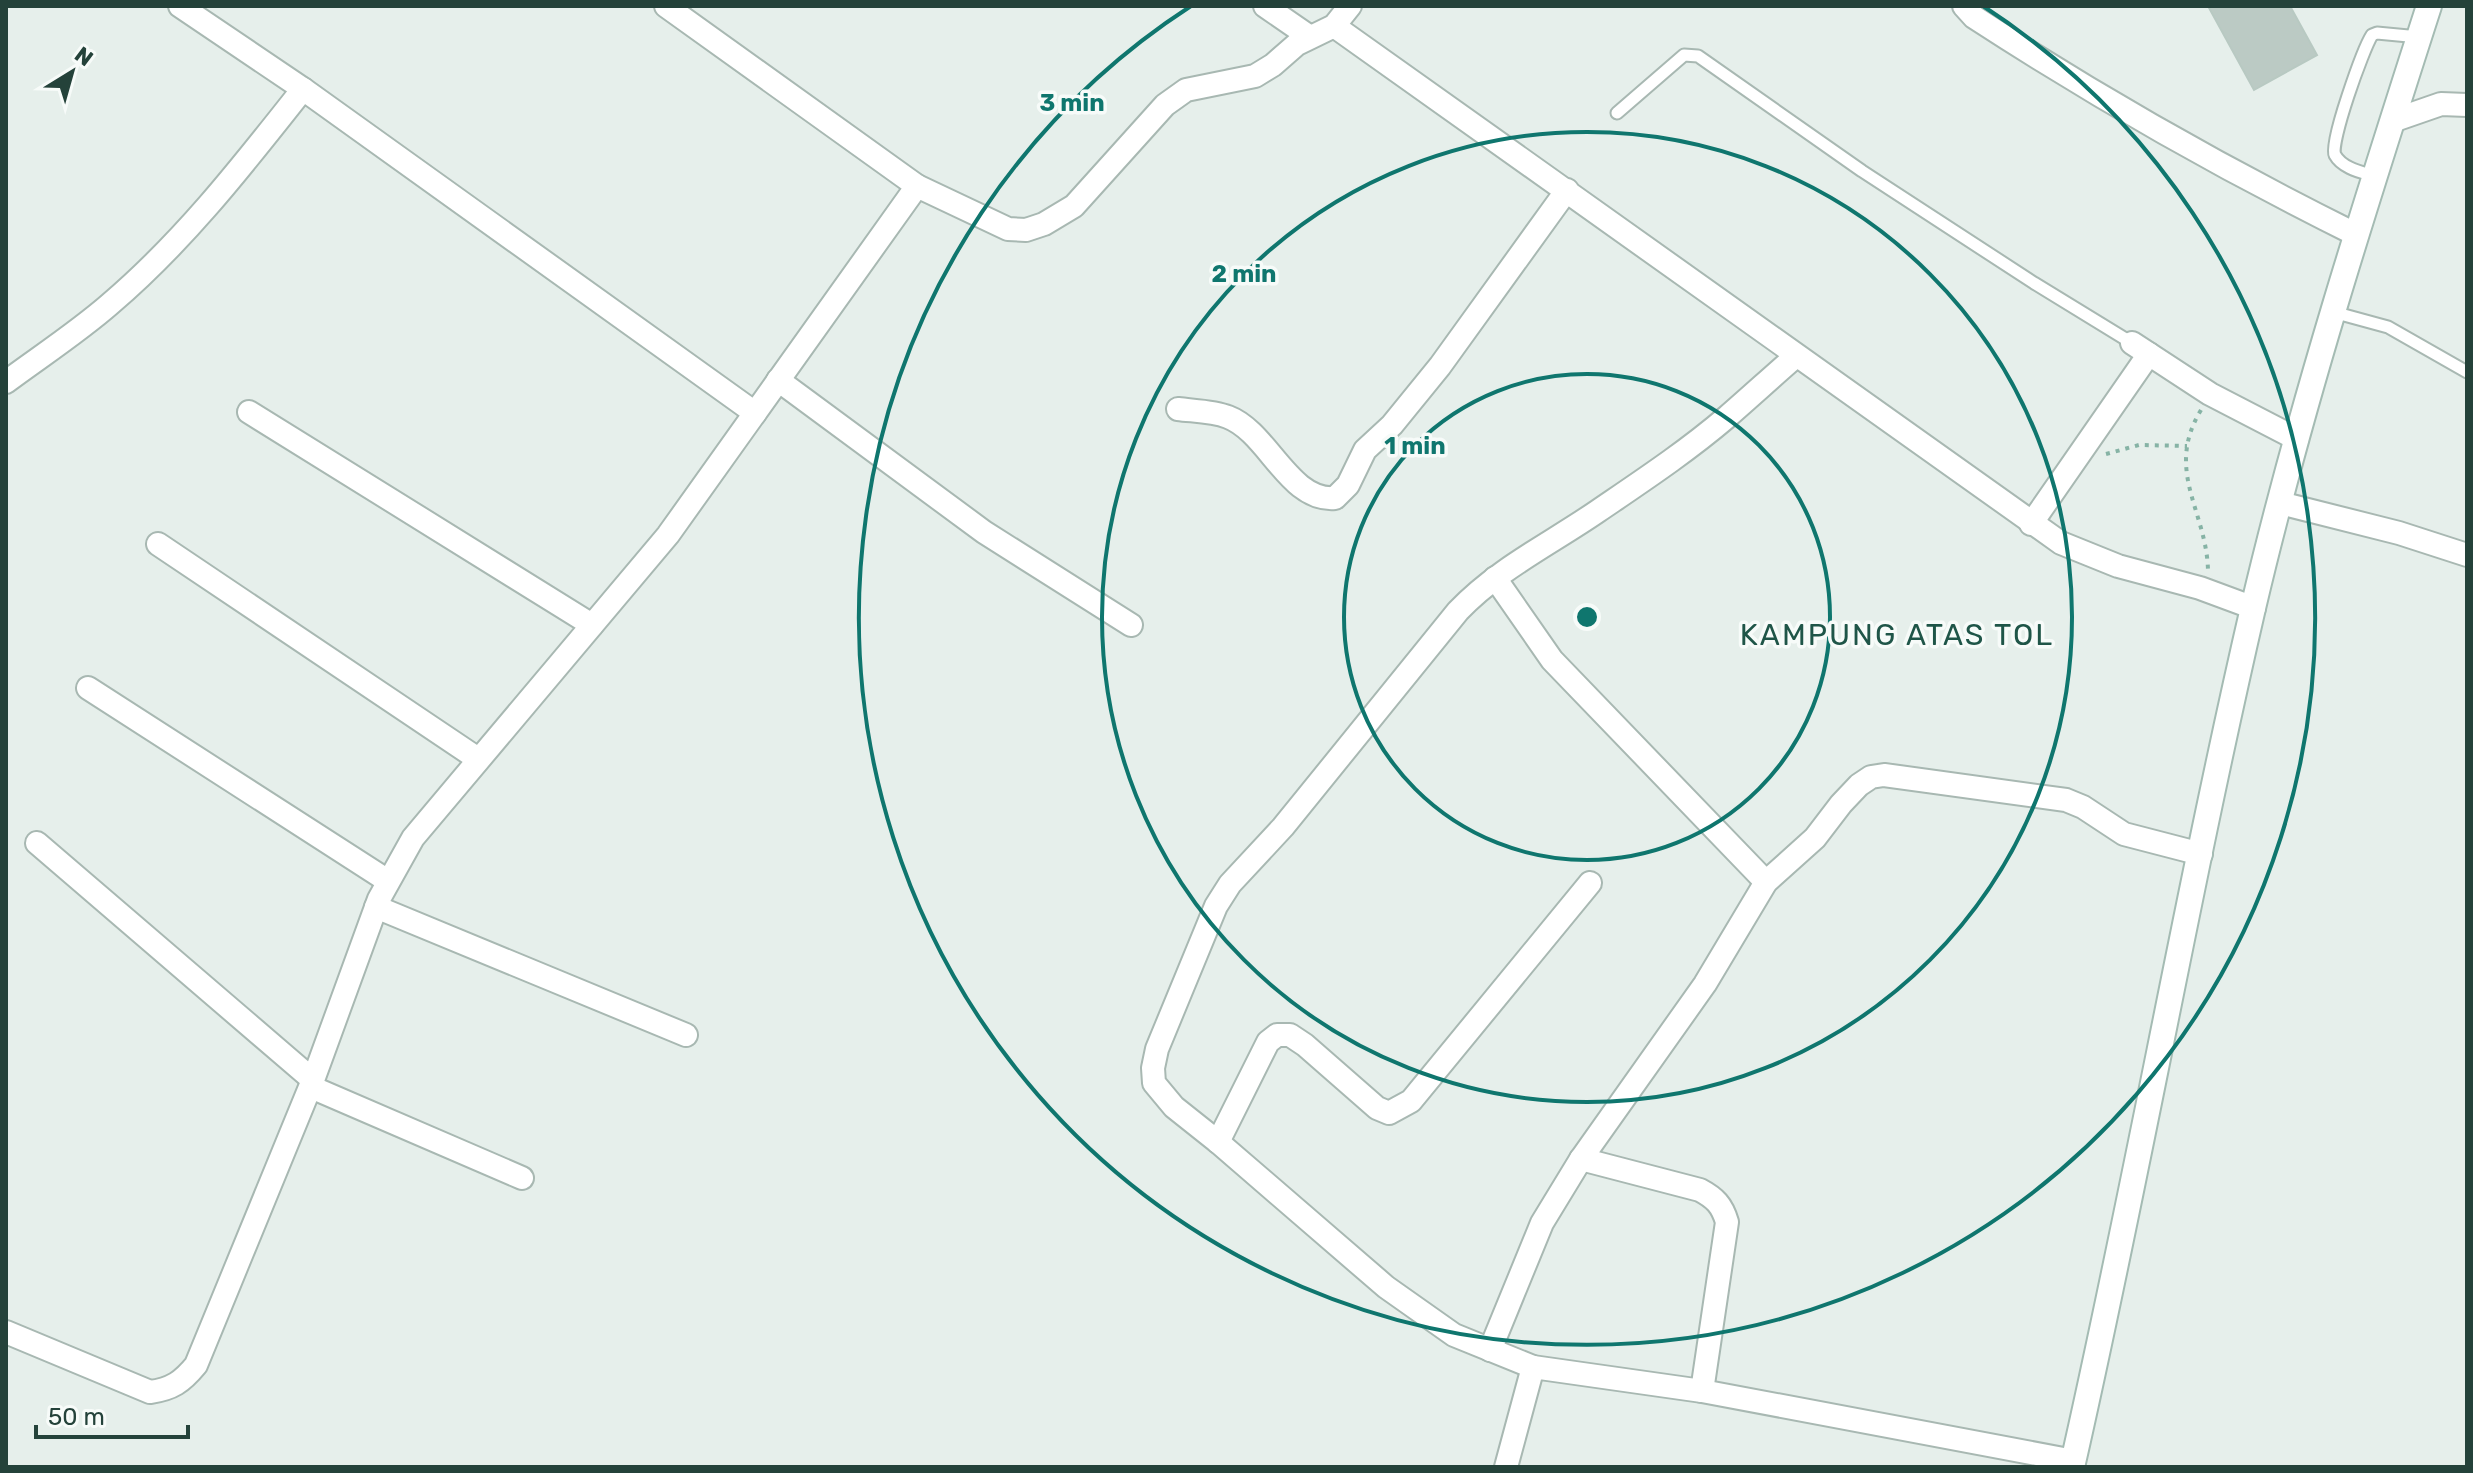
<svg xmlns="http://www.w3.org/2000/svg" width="2473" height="1473" font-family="Rubik,sans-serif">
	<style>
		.building { fill: #bbcac4; stroke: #b8c9c2; stroke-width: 2 }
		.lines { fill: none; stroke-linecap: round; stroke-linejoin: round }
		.service-casing { stroke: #a8b8b2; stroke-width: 15 }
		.minor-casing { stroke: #a8b8b2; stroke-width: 26 }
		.secondary-casing { stroke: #a4bbb3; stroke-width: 28 }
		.path { stroke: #86b3a5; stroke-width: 4; stroke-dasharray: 4 6; stroke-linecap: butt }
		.service { stroke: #fff; stroke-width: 11 }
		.minor { stroke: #fff; stroke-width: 22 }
		.secondary { stroke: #fff; stroke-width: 24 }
		.ring { fill: none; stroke: #0f766e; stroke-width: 4 }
		.labels { text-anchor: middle; stroke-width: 7; stroke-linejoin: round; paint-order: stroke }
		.neighbourhood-label { font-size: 30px; letter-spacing: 2px; fill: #1f5548; stroke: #f7fbf9 }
		.centre { fill: #0f766e; stroke: #f7fbf9; stroke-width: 4 }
		.ring-label { font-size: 24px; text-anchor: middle; font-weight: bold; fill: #0f766e; stroke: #f7fbf9; stroke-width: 7; stroke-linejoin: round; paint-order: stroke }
	</style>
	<rect width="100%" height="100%" fill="#e6efeb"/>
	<!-- building -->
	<polygon class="building" points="2208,6 2290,6 2317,55 2254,90"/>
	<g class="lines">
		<!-- service casing -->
		<g class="service-casing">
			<g id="service">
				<polyline points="1617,113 1684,55 1698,56 1862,171 2034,283 2132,343"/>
				<path d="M2374,176C2361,172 2342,168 2335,155C2329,144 2363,49 2372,35L2377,33L2419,37"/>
				<polyline points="2333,312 2388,327 2467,372"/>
			</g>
		</g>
		<!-- minor casing -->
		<g class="minor-casing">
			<g id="minor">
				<polyline points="180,6 303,89 755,413"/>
				<polyline points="666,6 917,186"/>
				<polyline points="1265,6 1310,37"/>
				<path d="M1964,6L1974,17C2097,97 2224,169 2355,234"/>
				<polyline points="1334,26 2061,543 2118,566 2200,588 2254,608"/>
				<polyline points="2392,121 2441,104 2467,105"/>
				<polyline points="2132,343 2210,394 2297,439"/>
				<polyline points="778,380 984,532 1131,625"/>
				<path d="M6,382C41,356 78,332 110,304C184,241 243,165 303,89"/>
				<path d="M1178,409C1193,411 1213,411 1228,417C1268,432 1289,502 1335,498L1348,485L1365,450L1392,425L1440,366L1567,190"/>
				<polyline points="249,412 592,625"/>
				<polyline points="2280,503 2399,533 2467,555"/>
				<polyline points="2031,524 2149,354"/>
				<polyline points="158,544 478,759"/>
				<polyline points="1495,578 1552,660 1766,882"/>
				<polyline points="88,688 388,881"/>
				<polyline points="37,843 313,1080"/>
				<polyline points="376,907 686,1035"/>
				<polyline points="311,1087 522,1178"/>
				<polyline points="1218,1142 1268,1042 1277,1035 1290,1035 1305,1045 1377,1108 1389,1113 1411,1101 1590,883"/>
				<path d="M1581,1159L1700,1190C1715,1198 1722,1205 1727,1222L1702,1391"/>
				<path d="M6,1332L150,1392C172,1389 182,1382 196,1365L313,1080L379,899L413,838L668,535L917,186L1008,229L1026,230L1044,224L1074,206L1165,105L1186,90L1255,76L1273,65L1297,44L1334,26L1350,6"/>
				<polyline points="1490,1350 1542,1223 1581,1159 1705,984 1766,882 1815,838 1841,804 1859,785 1871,777 1884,775 2066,800 2083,807 2124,834 2201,854"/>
				<path d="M1533,1367L1454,1335L1386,1287L1218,1142L1174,1107L1154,1083L1153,1068L1157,1049L1216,906L1230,884L1283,827L1458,611C1498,569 1550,544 1598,511C1642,481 1686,452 1727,417C1750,397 1773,376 1796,356"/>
				<polyline points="1506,1467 1533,1367 1702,1391 2074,1461"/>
			</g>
		</g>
		<!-- secondary casing -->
		<g class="secondary-casing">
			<path id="secondary" d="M2072,1467C2137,1182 2187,893 2253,608C2301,404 2365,205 2429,6"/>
		</g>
		<!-- path -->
		<g class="path">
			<path d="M2201,410C2164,471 2207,511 2208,571"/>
			<polyline points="2106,454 2139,445 2187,446"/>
		</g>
		<!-- service -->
		<use href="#service" class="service"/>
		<!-- minor -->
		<use href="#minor" class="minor"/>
		<!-- secondary -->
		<use href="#secondary" class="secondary"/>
	</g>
	<!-- distance rings -->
	<g class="ring">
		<circle cx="1587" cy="617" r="243"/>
		<circle cx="1587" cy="617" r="485"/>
		<path d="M1983 6A728 728 0 1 1 1191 6"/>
	</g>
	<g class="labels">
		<!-- neighbourhood labels -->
		<g class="neighbourhood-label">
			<text x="1897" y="645">KAMPUNG ATAS TOL</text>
		</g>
	</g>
	<circle cx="1587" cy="617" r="12" class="centre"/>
	<g class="ring-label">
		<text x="1072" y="111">3 min</text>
		<text x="1244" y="282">2 min</text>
		<text x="1415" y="454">1 min</text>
	</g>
	<!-- border -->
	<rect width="2473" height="1473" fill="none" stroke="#24423a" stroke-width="16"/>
	<!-- north arrow -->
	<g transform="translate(72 72) rotate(37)" stroke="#f7fbf9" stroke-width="6" paint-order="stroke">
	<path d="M0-6L14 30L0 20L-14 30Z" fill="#24423a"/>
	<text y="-12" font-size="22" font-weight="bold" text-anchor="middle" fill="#24423a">N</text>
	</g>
	<!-- scale -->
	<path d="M36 1425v12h152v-12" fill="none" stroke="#24423a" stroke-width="4"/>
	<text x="48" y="1425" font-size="24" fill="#24423a" stroke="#f7fbf9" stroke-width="6" paint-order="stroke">50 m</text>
</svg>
